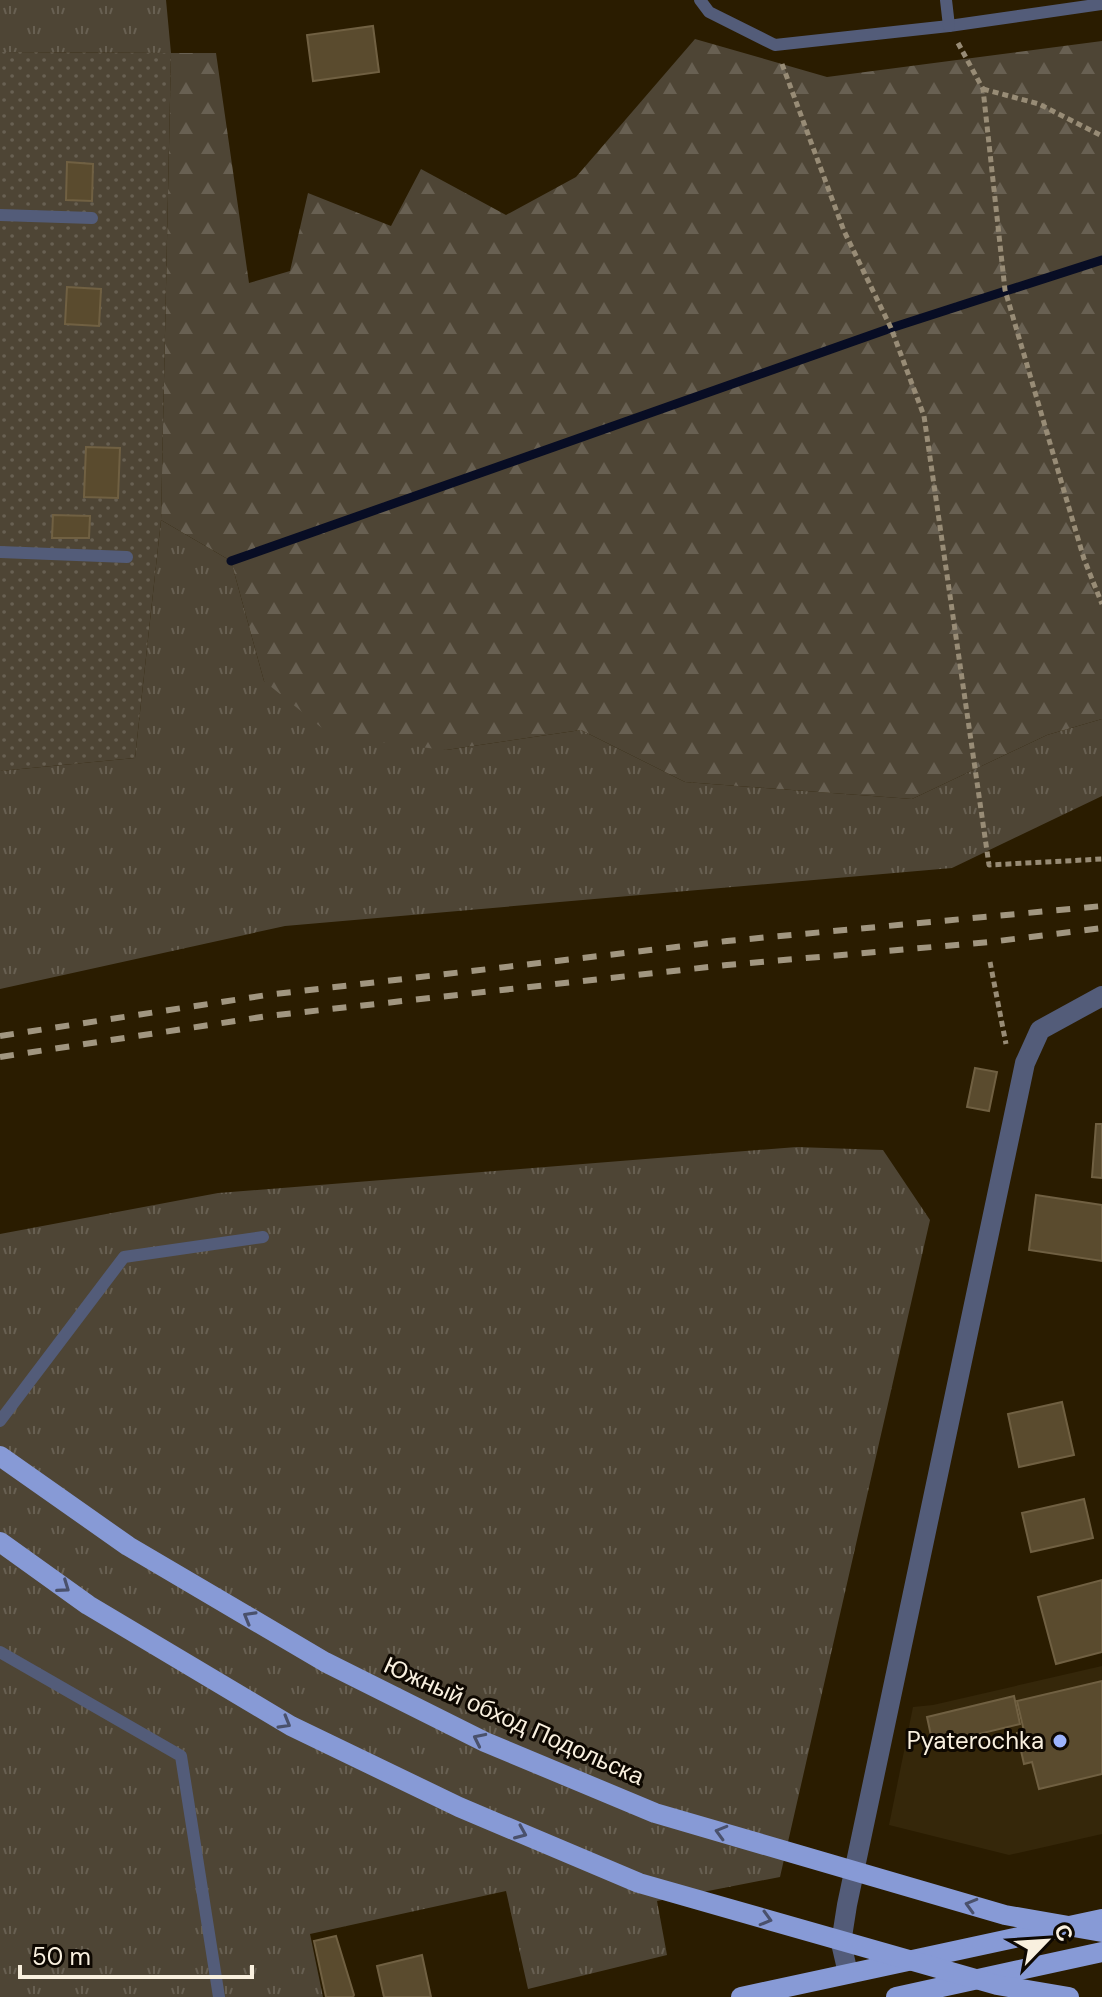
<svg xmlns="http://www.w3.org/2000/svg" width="1102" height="1997" font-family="'DM Sans',sans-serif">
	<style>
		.built { fill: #35270a }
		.grass { fill: url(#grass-tufts) }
		.forest { fill: url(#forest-firs) }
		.garden { fill: url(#garden-dots) }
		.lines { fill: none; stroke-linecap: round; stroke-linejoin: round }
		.stream { stroke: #080d24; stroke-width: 9 }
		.building { fill: #5a4b2e; stroke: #706042; stroke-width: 2 }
		.path { stroke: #988c76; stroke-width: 5; stroke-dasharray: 6 4; stroke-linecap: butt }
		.service { stroke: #535c79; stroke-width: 12 }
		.minor { stroke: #535c79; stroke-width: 20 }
		.primary { stroke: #879ad6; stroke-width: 20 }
		.rail { stroke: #a19680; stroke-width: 6; stroke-dasharray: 14 14; stroke-linecap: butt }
		.primary-bridge { stroke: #879ad6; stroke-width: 20 }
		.oneway { stroke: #4a516c }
		.poi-dot { fill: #9db4fd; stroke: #0e0801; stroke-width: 3 }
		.labels { text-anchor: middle; stroke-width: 6; stroke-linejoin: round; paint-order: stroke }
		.street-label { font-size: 24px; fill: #f9f0df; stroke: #0e0801 }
		.poi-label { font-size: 24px; fill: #f9f0df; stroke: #0e0801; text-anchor: end }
	</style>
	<defs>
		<pattern id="grass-tufts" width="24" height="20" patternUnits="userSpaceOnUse" patternTransform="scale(2)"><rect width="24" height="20" fill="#4e4535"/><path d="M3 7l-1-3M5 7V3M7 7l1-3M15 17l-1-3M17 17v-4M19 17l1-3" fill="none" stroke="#686052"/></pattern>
		<pattern id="forest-firs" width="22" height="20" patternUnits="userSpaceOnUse" patternTransform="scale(2)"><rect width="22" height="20" fill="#4e4535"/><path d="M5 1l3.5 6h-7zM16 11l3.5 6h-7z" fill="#686052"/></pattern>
		<pattern id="garden-dots" width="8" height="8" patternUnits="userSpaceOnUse" patternTransform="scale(2)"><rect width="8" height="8" fill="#4e4535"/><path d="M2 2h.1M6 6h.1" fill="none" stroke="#686052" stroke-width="1.8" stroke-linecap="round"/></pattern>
	</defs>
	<rect width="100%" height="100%" fill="#2a1c00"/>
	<!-- built -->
	<polygon class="built" points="1102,1666 1102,1834 1009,1855 889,1825 913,1707 933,1705"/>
	<!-- grass -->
	<g class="grass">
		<polygon points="0,0 166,0 171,53 0,52"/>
		<polygon points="161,520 231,561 264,681 446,750 581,730 685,782 912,799 1047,735 1102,719 1102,796 952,868 285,926 0,989 0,771 135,758"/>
		<polygon points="797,1147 883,1150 930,1220 780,1877 657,1901 667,1955 528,1989 506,1891 310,1934 323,1997 0,1997 0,1234 218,1193"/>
	</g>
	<!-- forest -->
	<polygon class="forest" points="695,39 827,77 1102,41 1102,719 1047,735 912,799 685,782 581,730 446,750 333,737 264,681 231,561 161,520 171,53 216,53 249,283 290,271 308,193 391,226 421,169 506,215 576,177"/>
	<!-- garden -->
	<polygon class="garden" points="0,52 171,53 161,520 135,758 0,771"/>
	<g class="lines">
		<!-- stream -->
		<polyline class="stream" points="231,561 891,328 1102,260"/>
	</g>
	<!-- building -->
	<g class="building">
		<polygon points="373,26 379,72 313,81 307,35"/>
		<polygon points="67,162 93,164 92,201 66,200"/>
		<polygon points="67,287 101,289 99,326 65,324"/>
		<polygon points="86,447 120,448 118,498 84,497"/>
		<polygon points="53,515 90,516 89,538 52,538"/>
		<polygon points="975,1068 997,1072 989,1111 967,1107"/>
		<polygon points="1096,1124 1102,1124 1102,1178 1092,1177"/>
		<polygon points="1036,1195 1102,1205 1102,1261 1029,1250"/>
		<polygon points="1062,1402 1074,1455 1019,1467 1008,1414"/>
		<polygon points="1084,1499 1093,1538 1031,1552 1022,1513"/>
		<polygon points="1102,1580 1102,1652 1056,1664 1038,1597"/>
		<polygon points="1102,1681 1102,1774 1039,1789 1032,1762 1024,1764 1017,1733 1024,1731 1017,1701"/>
		<polygon points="1014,1696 1020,1724 933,1745 927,1717"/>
		<polygon points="336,1936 354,1995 353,1997 326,1997 314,1941"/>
		<polygon points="422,1955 431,1997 384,1997 377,1966"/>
	</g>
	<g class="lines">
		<!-- path -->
		<g class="path">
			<polyline points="958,43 983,89 1005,290 1084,559 1102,604"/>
			<polyline points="782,64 844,231 891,328 924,416 989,865 1102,859"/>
			<polyline points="983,89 1039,104 1102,136"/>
			<polyline points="990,962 1006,1044"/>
		</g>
		<!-- service -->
		<g class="service">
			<polyline points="700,0 709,12 775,45 949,26 1102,4"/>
			<polyline points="946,0 949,26"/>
			<polyline points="0,215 92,218"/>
			<polyline points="0,552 127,557"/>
			<polyline points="0,1421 124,1257 263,1237"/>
			<polyline points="0,1652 181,1756 219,1997"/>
		</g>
		<!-- minor -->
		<polyline class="minor" points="848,1973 841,1943 847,1905 1025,1063 1040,1030 1102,996"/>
		<!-- primary -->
		<g class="primary">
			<polyline points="741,1997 1102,1919"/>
			<polyline points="896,1997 1102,1952"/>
		</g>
		<!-- rail -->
		<g class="rail">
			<polyline points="0,1036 267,995 727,941 1102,906"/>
			<polyline points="0,1057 268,1016 727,965 990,942 1102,928"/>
		</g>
		<!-- primary-bridge -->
		<g class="primary-bridge">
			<polyline points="0,1456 128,1546 325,1662 485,1742 655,1813 1005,1915 1102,1932"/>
			<polyline points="0,1542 88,1605 291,1726 459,1807 639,1883 997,1985 1069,1997"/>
		</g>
	</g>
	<!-- one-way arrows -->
	<defs><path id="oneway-chevron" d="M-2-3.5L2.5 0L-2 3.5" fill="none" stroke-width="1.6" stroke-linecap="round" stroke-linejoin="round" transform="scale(2)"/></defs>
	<g class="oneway">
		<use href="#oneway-chevron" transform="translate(64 1587) rotate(35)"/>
		<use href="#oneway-chevron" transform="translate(249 1617) rotate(-150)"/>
		<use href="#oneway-chevron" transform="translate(285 1723) rotate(30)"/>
		<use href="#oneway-chevron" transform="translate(479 1739) rotate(-154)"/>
		<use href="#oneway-chevron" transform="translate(721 1832) rotate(-164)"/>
		<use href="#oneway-chevron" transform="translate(521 1833) rotate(23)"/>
		<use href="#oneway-chevron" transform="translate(971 1905) rotate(-164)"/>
		<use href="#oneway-chevron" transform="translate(766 1919) rotate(16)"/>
	</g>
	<!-- markers -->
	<circle class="poi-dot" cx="1060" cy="1741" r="8"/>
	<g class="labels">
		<!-- street labels -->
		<g class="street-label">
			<text transform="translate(514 1721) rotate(24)" y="8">Южный обход Подольска</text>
		</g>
		<!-- poi labels -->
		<g class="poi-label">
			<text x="1044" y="1749">Pyaterochka</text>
		</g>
	</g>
	<!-- north arrow -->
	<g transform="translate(1046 1941) rotate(65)" stroke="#0e0801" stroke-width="6" paint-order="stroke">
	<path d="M0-6L14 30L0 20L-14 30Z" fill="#f9f0df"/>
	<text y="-12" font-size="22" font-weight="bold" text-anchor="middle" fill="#f9f0df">С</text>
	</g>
	<!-- scale -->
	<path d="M20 1965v12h232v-12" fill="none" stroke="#f9f0df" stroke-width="4"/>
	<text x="32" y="1965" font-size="24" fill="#f9f0df" stroke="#0e0801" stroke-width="6" paint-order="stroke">50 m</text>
</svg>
